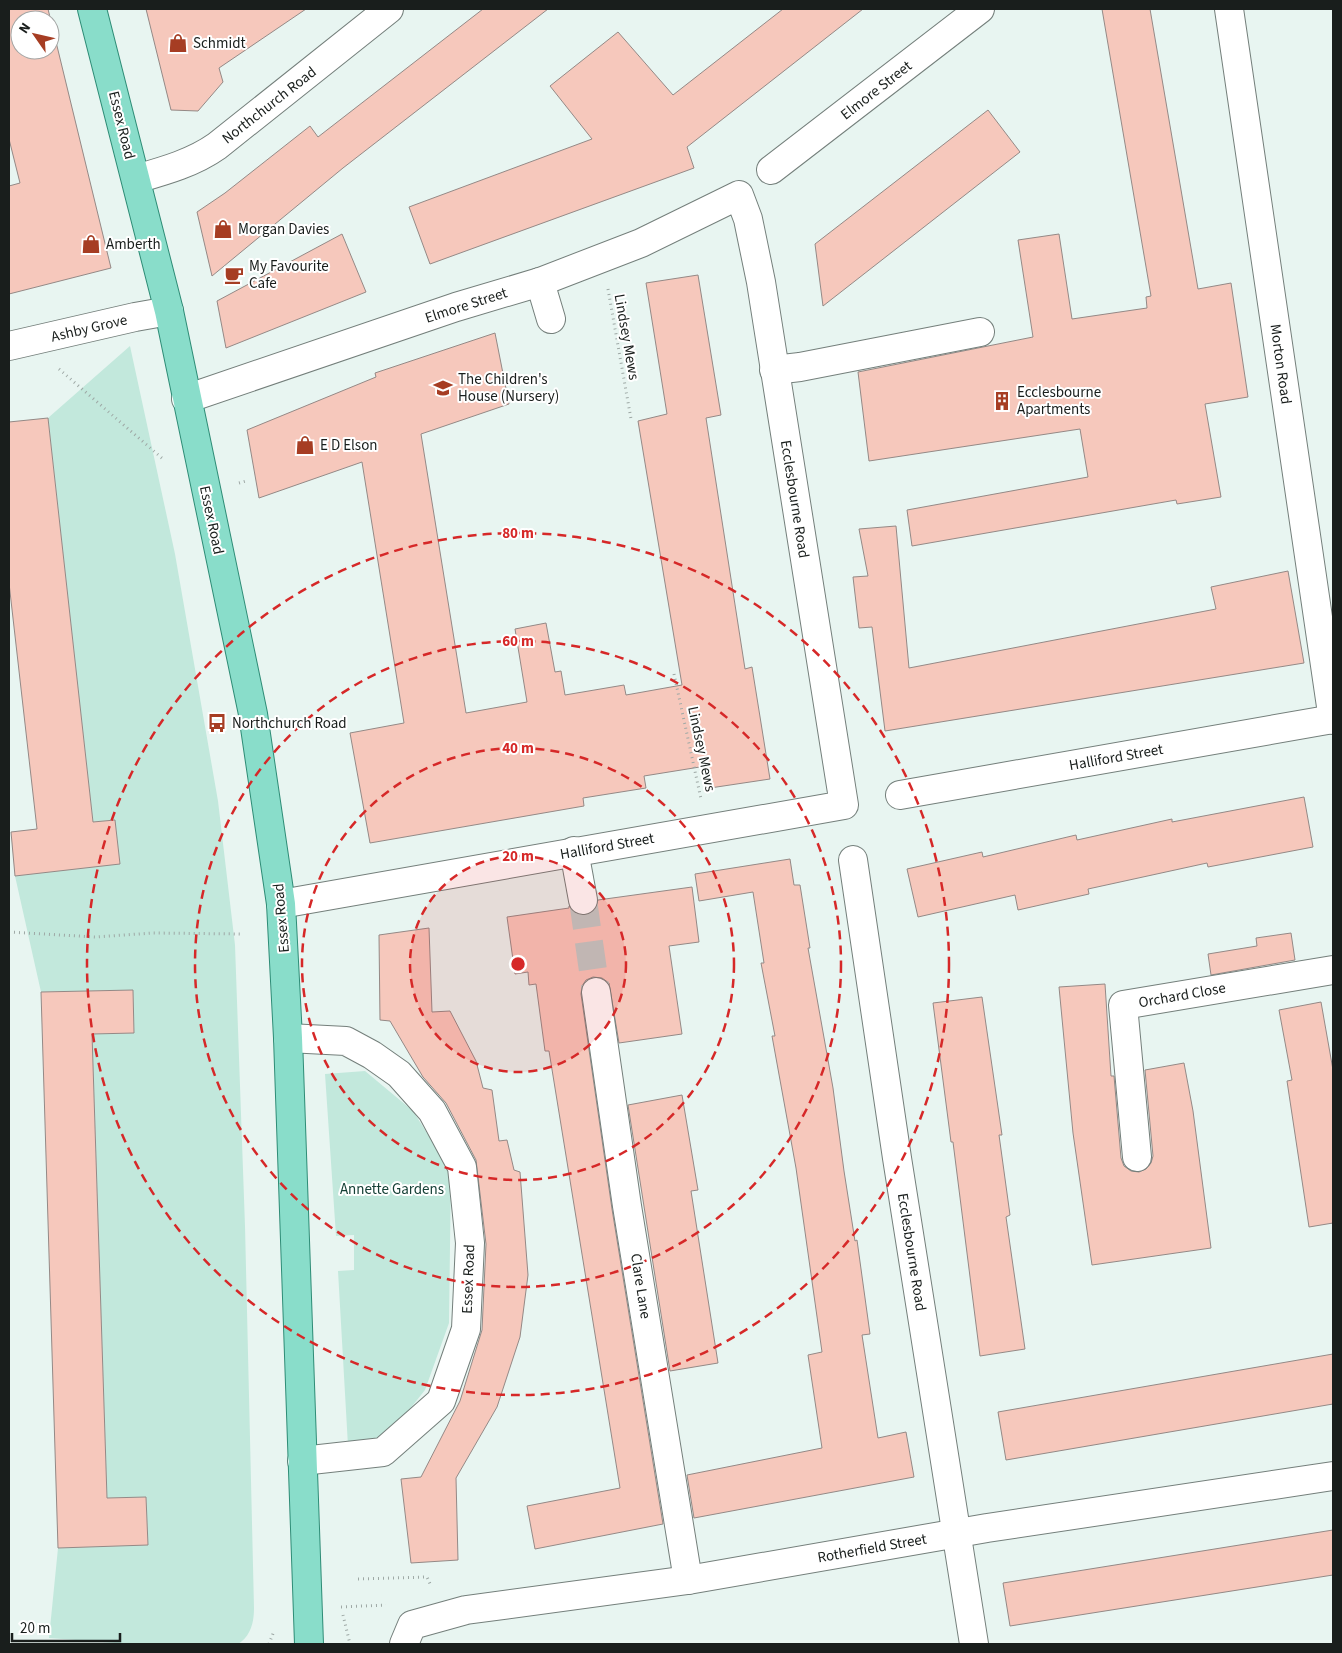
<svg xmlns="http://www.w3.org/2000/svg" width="1342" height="1653" font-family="'Source Sans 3',sans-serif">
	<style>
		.green { fill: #c2e8dc }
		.building { fill: #f6c8bc; stroke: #948986; fill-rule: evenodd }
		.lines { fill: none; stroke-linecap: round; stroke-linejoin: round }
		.minor-tunnel { stroke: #bfcac6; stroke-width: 28; stroke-dasharray: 28 14; stroke-linecap: butt }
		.minor-casing { stroke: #747f7b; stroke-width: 30 }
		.major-casing { stroke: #2e8c76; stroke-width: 30 }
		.path { stroke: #9ea8a5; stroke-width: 3; stroke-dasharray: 1 4; stroke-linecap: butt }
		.minor { stroke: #fff; stroke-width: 28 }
		.major { stroke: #89ddca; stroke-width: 28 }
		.ring { fill: none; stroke: #d62828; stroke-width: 2.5; stroke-dasharray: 9 6 }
		.labels { text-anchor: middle; stroke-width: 4; stroke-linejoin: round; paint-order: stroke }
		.poi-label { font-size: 15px; fill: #191e1c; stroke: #fff; text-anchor: start }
		.street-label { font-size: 15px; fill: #191e1c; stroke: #fff }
		.park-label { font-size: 15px; fill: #154036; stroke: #fff }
		.centre { fill: #d62828; stroke: #fff; stroke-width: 2.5 }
		.ring-label { font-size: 15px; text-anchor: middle; font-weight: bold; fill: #d62828; stroke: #fff; stroke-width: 4; stroke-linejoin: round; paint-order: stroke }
	</style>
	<rect width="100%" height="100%" fill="#e8f5f1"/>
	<!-- green -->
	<g class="green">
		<path d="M130,346L175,554L218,801L235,945L245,1226L254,1608C254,1622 251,1636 238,1644H129L49,1638L58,1548L148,1544L146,1497L107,1498L92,1034L134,1033L133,990L41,992L15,876L120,863L115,820L93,822L48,418Z"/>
		<polygon points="365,1071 413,1111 451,1171 449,1323 425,1390 385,1440 348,1446 338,1271 354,1270 354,1235 336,1236 325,1074"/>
	</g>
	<!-- building -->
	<g class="building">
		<path d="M9,9H48L111,268L9,294V186L20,183L9,139ZM20,20H50V50H20Z"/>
		<polygon points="146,9 306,9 219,68 223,82 198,111 171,110"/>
		<polygon points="483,9 548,9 343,168 212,276 197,212 225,193 310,126 318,137"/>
		<polygon points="783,9 863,9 687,147 694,168 430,264 409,207 592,139 550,86 618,32 673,95"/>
		<polygon points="1102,9 1150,9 1198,289 1231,283 1248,397 1205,404 1221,497 1177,504 1176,500 912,546 907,510 1088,477 1080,429 869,461 858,372 1033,337 1018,240 1059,234 1072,319 1147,308 1146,297 1151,296"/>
		<polygon points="988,110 1020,152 823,306 815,244"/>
		<polygon points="342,234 366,292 226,348 217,301"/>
		<polygon points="698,275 721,415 706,418 745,669 752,667 770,779 710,788 706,766 644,776 646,788 583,798 584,806 370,843 350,733 404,723 362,462 259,498 247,430 376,377 375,373 495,333 509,404 421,434 466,713 527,702 515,629 546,623 555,672 561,671 565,695 624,685 626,695 682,685 638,421 667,414 646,283"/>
		<polygon points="48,418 93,822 115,820 120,864 15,876 11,832 37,829 9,583 9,422"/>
		<polygon points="896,526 909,668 1216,609 1211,587 1288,571 1304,663 885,731 872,627 859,628 853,577 868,576 859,529"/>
		<polygon points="1304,797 1313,847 1208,867 1207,863 1088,889 1089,894 1018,910 1015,895 918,917 907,869 982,852 983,857 1076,835 1077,840 1172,819 1172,822"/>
		<polygon points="790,859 794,885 800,885 810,948 808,948 833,1088 844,1171 855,1241 857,1240 870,1334 862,1335 878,1438 906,1432 914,1477 694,1518 687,1475 822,1448 808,1355 822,1352 796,1168 772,1036 775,1036 761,963 764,963 753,892 699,901 695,874"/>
		<polygon points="692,887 699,942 669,946 682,1034 619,1043 609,983 602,978 593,977 586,980 582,986 581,994 612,1209 663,1524 535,1549 527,1506 620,1488 549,1051 545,1051 536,984 529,985 528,972 515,974 507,917 569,908 569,906 577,914 585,915 593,912 598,900"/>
		<polygon points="429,928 432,1012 450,1011 476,1061 483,1088 492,1090 499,1141 507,1140 514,1170 520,1172 528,1275 520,1337 497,1407 456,1478 458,1560 411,1563 401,1479 421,1477 460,1401 482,1330 486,1244 476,1160 446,1103 423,1077 390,1021 380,1020 379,935"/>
		<polygon points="1291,933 1295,960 1211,975 1208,954 1257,946 1256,938"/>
		<polygon points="1105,984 1111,1076 1114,1076 1121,1158 1124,1166 1131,1171 1139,1172 1146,1169 1151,1163 1153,1156 1145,1070 1184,1063 1193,1111 1211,1248 1092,1265 1073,1133 1059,987"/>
		<polygon points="133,990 134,1033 92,1034 107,1498 146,1497 148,1545 58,1548 41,992"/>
		<polygon points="982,997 1002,1135 999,1135 1010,1215 1006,1217 1025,1349 980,1356 953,1142 951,1142 933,1003"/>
		<polygon points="1321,1002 1333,1070 1333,1223 1309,1227 1287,1081 1292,1080 1279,1010"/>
		<polygon points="682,1095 698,1190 691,1191 718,1363 670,1371 628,1105"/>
		<polygon points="1333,1354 1333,1404 1006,1460 998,1412"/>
		<polygon points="1333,1530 1333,1575 1010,1626 1003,1583"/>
	</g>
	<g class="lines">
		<!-- minor-tunnel -->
		<polyline class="minor-tunnel" points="583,900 596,992"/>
		<!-- minor casing -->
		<g class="minor-casing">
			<g id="minor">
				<polyline points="1229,9 1333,720"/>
				<polyline points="771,170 980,9"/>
				<path d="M136,179C164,171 193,163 217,146L389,9"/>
				<polyline points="540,282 551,319"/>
				<polyline points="9,346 135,317 169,311"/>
				<polyline points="774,370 800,367 980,332"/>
				<polyline points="186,399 456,307 540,282 641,243 739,195 748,219 761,282 844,805 281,904"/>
				<polyline points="900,795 1333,719"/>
				<polyline points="574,851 583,900"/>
				<polyline points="853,860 897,1158 974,1644"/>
				<polyline points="596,992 627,1206 688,1580"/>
				<polyline points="288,1038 346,1041 372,1055 399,1074 432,1111 462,1167 470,1243 466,1329 441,1401 383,1452 302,1461"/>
				<polyline points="1137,1157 1123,1005 1333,970"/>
				<polyline points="404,1644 412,1625 466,1610 688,1580 987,1528 1333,1476"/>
			</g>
		</g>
		<!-- major casing -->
		<g class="major-casing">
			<polyline id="major" points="92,9 169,311 253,714 281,904 288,1038 309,1644"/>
		</g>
		<!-- path -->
		<g class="path">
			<polyline points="608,289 631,419"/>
			<polyline points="59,369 163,459"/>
			<polyline points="239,483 246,481"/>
			<polyline points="674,674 701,799"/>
			<polyline points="9,932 95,937 153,933 242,934"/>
			<polyline points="358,1579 427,1577 431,1586"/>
			<polyline points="341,1607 386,1605"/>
			<polyline points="343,1615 350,1644"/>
			<polyline points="269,1644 274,1631"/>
		</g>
		<!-- minor -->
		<use href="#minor" class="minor"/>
		<!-- major -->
		<use href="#major" class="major"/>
	</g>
	<!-- distance rings -->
	<circle cx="518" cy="964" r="108" fill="#d62828" fill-opacity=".12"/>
	<g class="ring">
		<circle cx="518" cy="964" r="108"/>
		<circle cx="518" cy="964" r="216"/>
		<circle cx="518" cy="964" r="323"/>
		<circle cx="518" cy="964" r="431"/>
	</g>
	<!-- icons -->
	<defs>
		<g id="shop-bare" transform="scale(1.5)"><path d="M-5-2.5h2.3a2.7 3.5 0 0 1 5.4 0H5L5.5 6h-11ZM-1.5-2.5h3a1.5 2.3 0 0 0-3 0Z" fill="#a63d23" stroke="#fff" stroke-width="2.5" paint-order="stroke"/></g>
		<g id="cafe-bare" transform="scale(1.5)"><path d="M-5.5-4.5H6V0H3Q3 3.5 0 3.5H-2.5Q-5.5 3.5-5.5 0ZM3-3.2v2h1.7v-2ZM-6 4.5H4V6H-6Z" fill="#a63d23" stroke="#fff" stroke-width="2.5" paint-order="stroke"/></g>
		<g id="school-bare" transform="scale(1.5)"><path d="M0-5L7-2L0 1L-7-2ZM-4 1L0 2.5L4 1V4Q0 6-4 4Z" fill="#a63d23" stroke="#fff" stroke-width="2.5" paint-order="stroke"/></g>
		<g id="building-bare" transform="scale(1.5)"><path d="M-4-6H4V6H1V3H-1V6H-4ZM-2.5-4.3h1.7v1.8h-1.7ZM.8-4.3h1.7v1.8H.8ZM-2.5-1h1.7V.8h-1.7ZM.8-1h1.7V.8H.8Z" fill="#a63d23" stroke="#fff" stroke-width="2.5" paint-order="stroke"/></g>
		<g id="bus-bare" transform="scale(1.5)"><path d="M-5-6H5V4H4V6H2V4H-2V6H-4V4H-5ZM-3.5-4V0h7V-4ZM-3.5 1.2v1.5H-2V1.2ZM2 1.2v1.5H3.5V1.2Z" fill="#a63d23" stroke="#fff" stroke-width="2.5" paint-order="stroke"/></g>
	</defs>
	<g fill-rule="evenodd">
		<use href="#shop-bare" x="178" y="43"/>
		<use href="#shop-bare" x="223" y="229"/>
		<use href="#shop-bare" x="91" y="244"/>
		<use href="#cafe-bare" x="234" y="275"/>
		<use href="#school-bare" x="443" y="388"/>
		<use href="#building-bare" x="1002" y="401"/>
		<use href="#shop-bare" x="305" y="445"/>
		<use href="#bus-bare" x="217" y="723"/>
	</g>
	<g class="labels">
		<!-- poi labels -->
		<g class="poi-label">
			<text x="193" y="48">Schmidt</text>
			<text x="238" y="234">Morgan Davies</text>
			<text x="106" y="249">Amberth</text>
			<text x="249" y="271">My Favourite<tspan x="249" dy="17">Cafe</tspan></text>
			<text x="458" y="384">The Children's<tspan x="458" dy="17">House (Nursery)</tspan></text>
			<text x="1017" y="397">Ecclesbourne<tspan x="1017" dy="17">Apartments</tspan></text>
			<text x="320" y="450">E D Elson</text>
			<text x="232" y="728">Northchurch Road</text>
		</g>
		<!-- street labels -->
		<g class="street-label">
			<text transform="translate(876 90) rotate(-38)" y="5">Elmore Street</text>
			<text transform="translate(269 105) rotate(-38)" y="5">Northchurch Road</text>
			<text transform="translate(122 125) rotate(76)" y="5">Essex Road</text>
			<text transform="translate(466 305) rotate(-18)" y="5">Elmore Street</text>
			<text transform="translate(89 328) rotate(-13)" y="5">Ashby Grove</text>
			<text transform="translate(627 337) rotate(80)" y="5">Lindsey Mews</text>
			<text transform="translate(1281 364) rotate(82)" y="5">Morton Road</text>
			<text transform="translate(795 499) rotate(81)" y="5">Ecclesbourne Road</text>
			<text transform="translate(212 520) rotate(78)" y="5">Essex Road</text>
			<text transform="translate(702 749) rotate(78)" y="5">Lindsey Mews</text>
			<text transform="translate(1116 757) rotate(-10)" y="5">Halliford Street</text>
			<text transform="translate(607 846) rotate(-10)" y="5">Halliford Street</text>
			<text transform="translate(281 918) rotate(-95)" y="5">Essex Road</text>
			<text transform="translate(1182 995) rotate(-10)" y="5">Orchard Close</text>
			<text transform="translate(912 1252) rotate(81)" y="5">Ecclesbourne Road</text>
			<text transform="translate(468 1279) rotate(-88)" y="5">Essex Road</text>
			<text transform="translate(641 1286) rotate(81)" y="5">Clare Lane</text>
			<text transform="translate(872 1548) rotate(-10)" y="5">Rotherfield Street</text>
		</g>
		<!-- park labels -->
		<g class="park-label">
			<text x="392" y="1194">Annette Gardens</text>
		</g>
	</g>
	<circle cx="518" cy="964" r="8" class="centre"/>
	<g class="ring-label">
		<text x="518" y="538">80 m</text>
		<text x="518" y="646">60 m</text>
		<text x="518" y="753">40 m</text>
		<text x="518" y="861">20 m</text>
	</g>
	<!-- border -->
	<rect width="1342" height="1653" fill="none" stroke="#191e1c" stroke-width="20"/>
	<!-- north arrow -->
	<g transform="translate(35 35) rotate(304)"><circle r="24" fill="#ffffff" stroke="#a3a5a4"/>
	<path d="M0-4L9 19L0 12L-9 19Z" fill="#a63d23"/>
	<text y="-8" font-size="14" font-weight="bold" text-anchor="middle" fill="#191e1c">N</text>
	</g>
	<!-- scale -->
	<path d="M12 1633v8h108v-8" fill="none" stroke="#191e1c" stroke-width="2.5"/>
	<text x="20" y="1633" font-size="15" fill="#191e1c" stroke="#ffffff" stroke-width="4" paint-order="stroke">20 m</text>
</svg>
